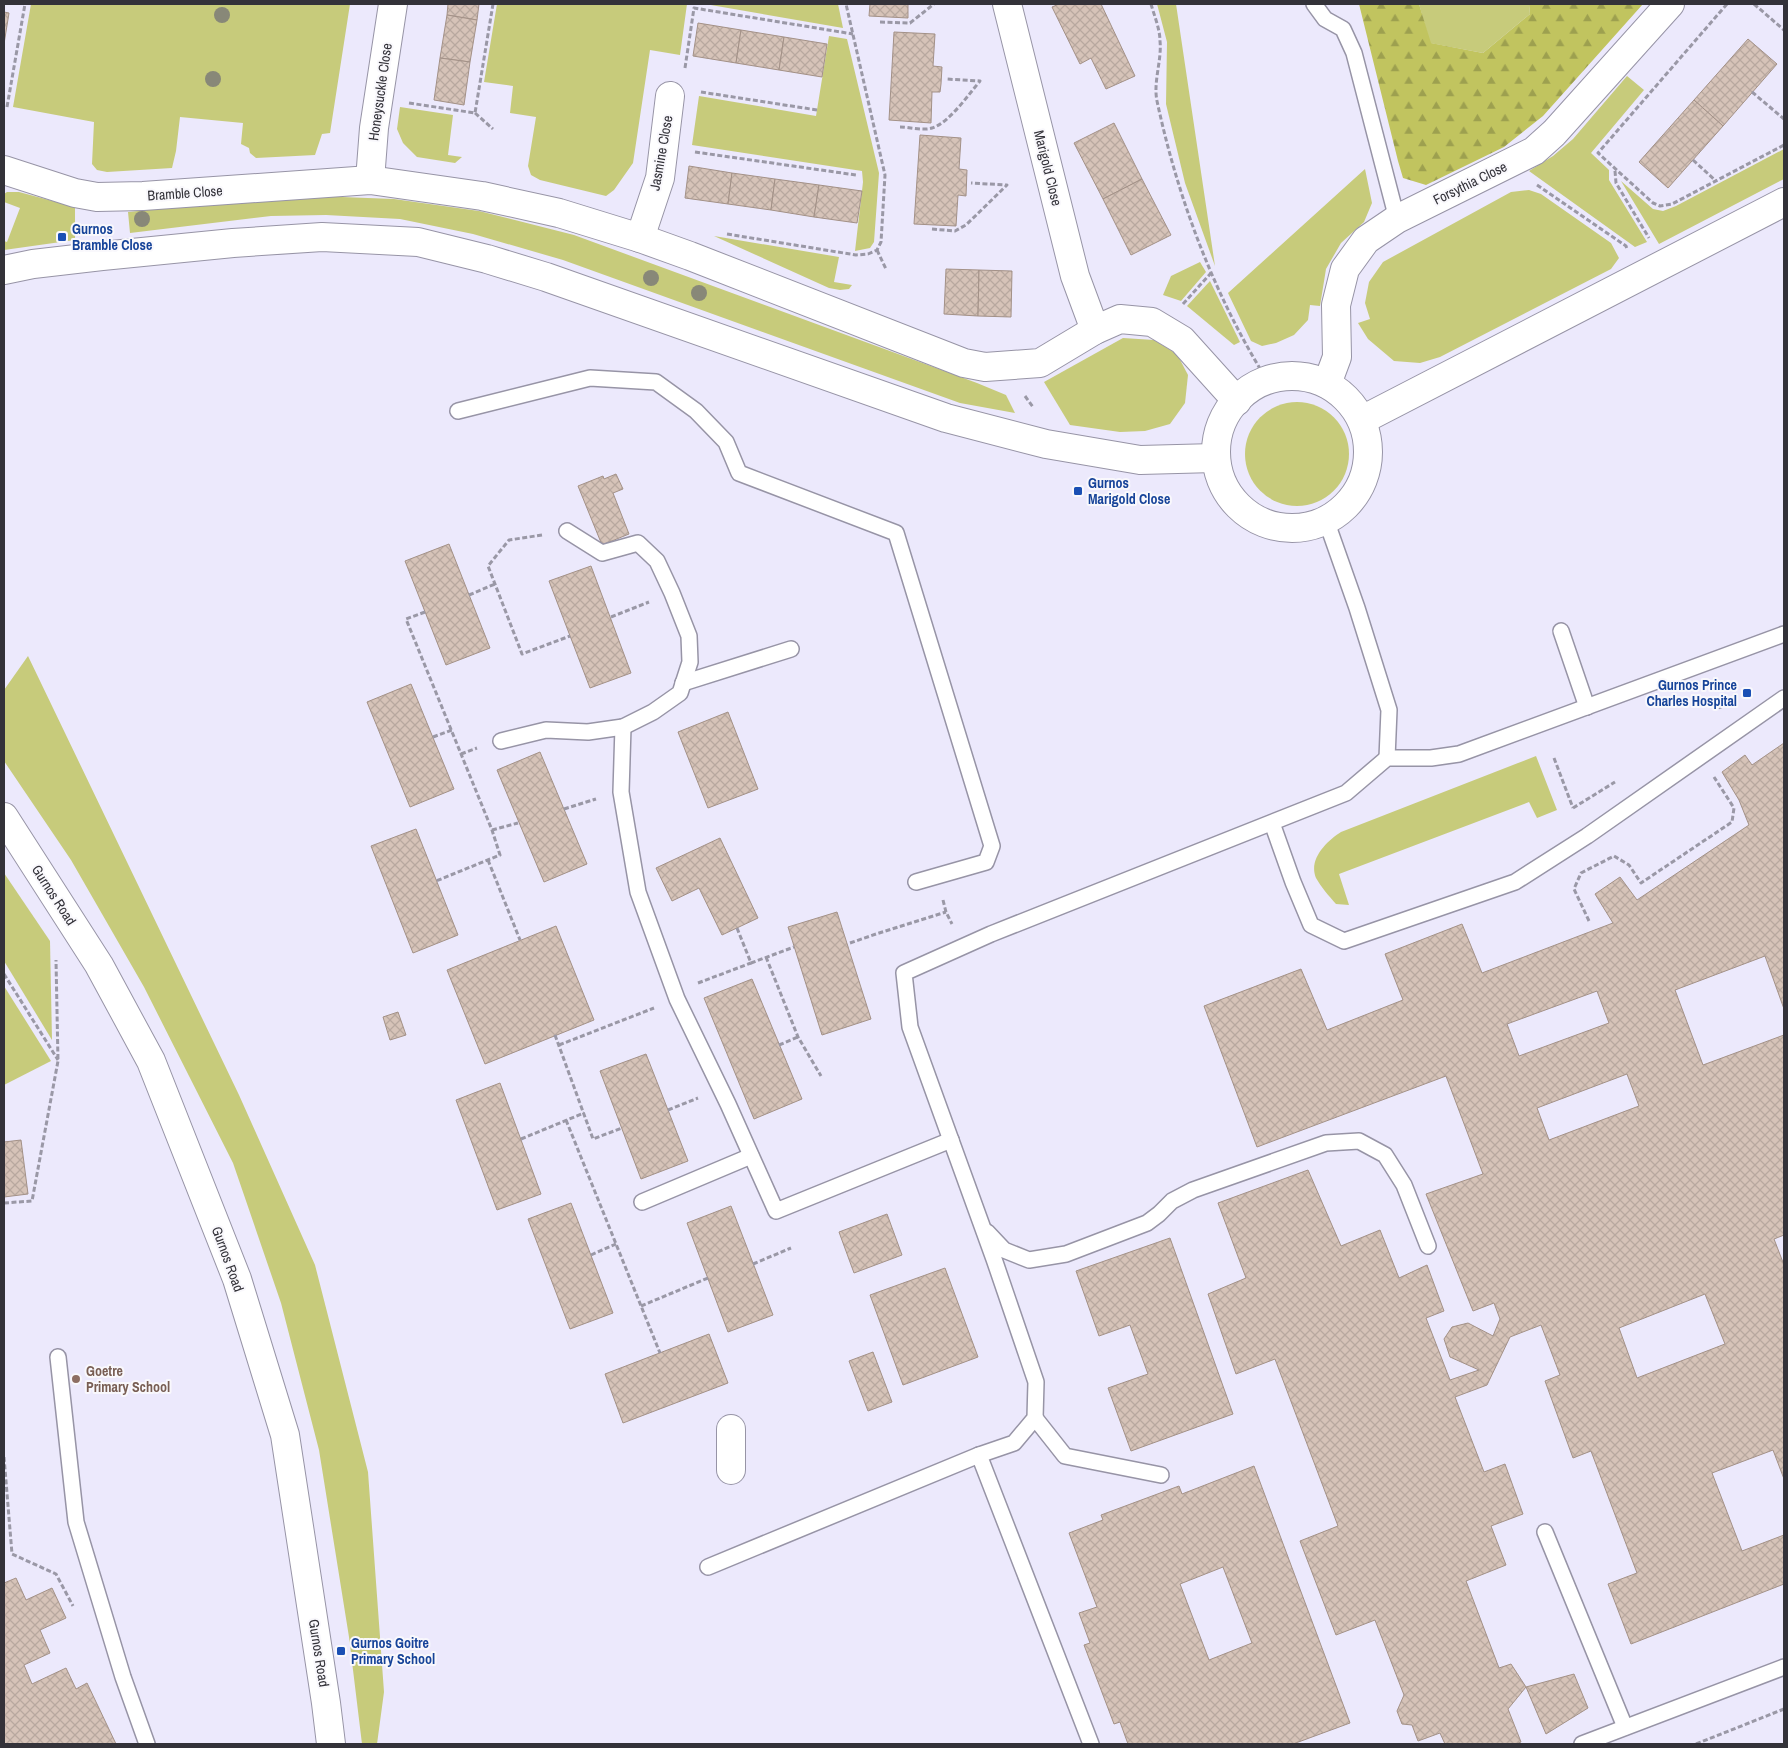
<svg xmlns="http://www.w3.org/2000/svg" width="1788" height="1748" font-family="'Archivo Narrow',sans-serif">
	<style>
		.grass { fill: #c7cb7b }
		.forest { fill: url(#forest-firs) }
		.building { fill: url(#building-cross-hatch); stroke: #a39187; fill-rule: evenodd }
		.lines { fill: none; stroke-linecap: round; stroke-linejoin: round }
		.service-casing { stroke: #9794a6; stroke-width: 18 }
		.minor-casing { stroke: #9794a6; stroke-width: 30 }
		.tertiary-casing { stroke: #9794a6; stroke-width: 30 }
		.path { stroke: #9a98a6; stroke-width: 3; stroke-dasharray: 5 2.5; stroke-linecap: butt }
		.service { stroke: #fff; stroke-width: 15 }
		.minor { stroke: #fff; stroke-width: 28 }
		.tertiary { stroke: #fff; stroke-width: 28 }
		.tree { fill: #888878 }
		.transit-dot { fill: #1a4fb4; stroke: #f9f8fc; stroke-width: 2 }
		.education-dot { fill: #8d6e63; stroke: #f9f8fc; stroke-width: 2 }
		.labels { text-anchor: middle; stroke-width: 4; stroke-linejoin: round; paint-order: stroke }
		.street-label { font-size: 14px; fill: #333239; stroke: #f9f8fc }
		.transit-label { font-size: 14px; font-weight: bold; fill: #164399; stroke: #f9f8fc; text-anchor: start }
		.education-label { font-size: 14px; font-weight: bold; fill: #785e54; stroke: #f9f8fc; text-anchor: start }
	</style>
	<defs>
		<pattern id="forest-firs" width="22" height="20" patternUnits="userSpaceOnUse" patternTransform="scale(1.25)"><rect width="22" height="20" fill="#c1c45f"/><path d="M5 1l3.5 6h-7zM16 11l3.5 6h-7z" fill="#9da04f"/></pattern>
		<pattern id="building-cross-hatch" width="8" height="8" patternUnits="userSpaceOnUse" patternTransform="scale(1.25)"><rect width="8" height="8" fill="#d6c3b8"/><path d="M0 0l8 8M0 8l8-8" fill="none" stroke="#b8a89f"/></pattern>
	</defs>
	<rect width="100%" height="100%" fill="#ece9fc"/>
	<!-- grass -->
	<g class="grass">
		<polygon points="31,4 350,4 330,133 322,134 315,155 256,158 250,153 249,148 241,144 243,123 180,117 176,151 172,168 107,172 97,170 92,164 94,122 13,107"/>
		<polygon points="497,4 687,4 680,55 650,50 633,163 614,190 606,196 540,180 531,175 528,166 536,117 510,113 513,86 484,82"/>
		<polygon points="705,4 838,4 843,28"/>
		<polygon points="1157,4 1176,4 1215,266 1185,183 1166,104 1167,42"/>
		<polygon points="1419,4 1529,4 1530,14 1483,53 1430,43"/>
		<polygon points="829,36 847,39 879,173 874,242 870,248 855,251 863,182 862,171 692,145 699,96 816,116"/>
		<polygon points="1627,76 1644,90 1591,153 1609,170 1609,180 1647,242 1635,247 1529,171 1553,156 1573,139"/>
		<polygon points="400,107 453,115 448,155 462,157 455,163 417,157 403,143 397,129"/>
		<polygon points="1784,149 1784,179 1659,244 1621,181 1653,209 1663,211 1676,206"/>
		<polygon points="1365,169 1372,203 1364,222 1341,243 1326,269 1320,306 1310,305 1308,320 1294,335 1276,343 1262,346 1251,341 1228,293"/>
		<polygon points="1529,190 1541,194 1611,243 1619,258 1611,269 1440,357 1420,363 1394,361 1368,339 1358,323 1370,319 1365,303 1369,282 1383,262 1511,192"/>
		<polygon points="7,192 19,192 75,207 75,240 4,250 4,241 7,242 20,208 4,202 4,194"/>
		<polygon points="315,196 394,199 479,211 574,235 977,383 1006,395 1015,413 960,403 563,260 473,234 400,219 326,215 271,216 130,233 128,212 263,198"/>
		<polygon points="714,236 839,257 834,282 852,285 849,289 840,290 829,288"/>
		<polygon points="1200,262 1206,272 1181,301 1163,295 1171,276"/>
		<polygon points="1210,281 1240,342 1234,345 1187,306"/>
		<polygon points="1123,338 1154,340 1177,354 1188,375 1185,403 1170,424 1145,431 1120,432 1070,425 1044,382"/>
		<circle cx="1297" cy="454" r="52"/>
		<polygon points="28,656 239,1095 315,1265 368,1472 384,1692 377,1744 362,1744 349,1637 319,1450 281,1303 233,1163 144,987 71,860 4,761 4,690"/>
		<path d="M1536,756L1557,810L1537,818L1529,802L1339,874L1349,905L1336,904C1329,896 1321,887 1316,878C1308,859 1327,841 1341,832Z"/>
		<polygon points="4,873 50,941 52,1040 4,961"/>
		<polygon points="4,986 51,1061 4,1085"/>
	</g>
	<!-- forest -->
	<polygon class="forest" points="1359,4 1419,4 1431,43 1483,53 1530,14 1529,4 1643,4 1543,116 1504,147 1426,185 1403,178 1398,161"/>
	<!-- building -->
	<g class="building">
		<polygon points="448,4 479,4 477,20 447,15"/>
		<polygon points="870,4 908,4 908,18 869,16"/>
		<polygon points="1059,4 1101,4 1135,76 1106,89 1091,58 1080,64 1052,7"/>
		<polygon points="4,12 9,13 4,44"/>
		<polygon points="447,15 477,20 470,62 440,58"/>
		<polygon points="698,23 741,30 736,63 693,56"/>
		<polygon points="741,30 784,37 779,70 736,63"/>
		<polygon points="894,32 935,34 933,66 942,67 941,84 940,92 932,92 931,123 889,120"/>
		<polygon points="784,37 827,44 822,77 779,70"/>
		<polygon points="1748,39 1777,64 1723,126 1694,100"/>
		<polygon points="440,58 470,62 464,105 434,100"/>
		<polygon points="1694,100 1723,126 1668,188 1639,162"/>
		<polygon points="1114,123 1142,179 1103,199 1074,143"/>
		<polygon points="920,135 961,138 959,169 967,170 966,196 958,195 956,226 914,224"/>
		<polygon points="689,166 732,173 728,204 685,198"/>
		<polygon points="732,173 775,179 771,210 728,204"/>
		<polygon points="775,179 819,185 814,217 771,210"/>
		<polygon points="1142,179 1171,235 1131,255 1103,199"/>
		<polygon points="819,185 862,191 857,223 814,217"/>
		<polygon points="946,269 979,270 978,316 944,314"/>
		<polygon points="979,270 1012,271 1011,317 978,316"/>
		<polygon points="616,474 623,489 613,493 629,534 602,545 578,486 603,476 604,479"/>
		<polygon points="449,544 490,648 446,665 405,561"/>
		<polygon points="591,566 631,673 590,688 549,581"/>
		<polygon points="411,684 454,789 410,807 367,702"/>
		<polygon points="728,712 758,789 708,808 678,732"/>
		<path d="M1784,743V1009L1765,956L1675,990L1703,1065L1784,1035V1235L1774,1239L1784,1265V1479L1773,1450L1712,1473L1742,1551L1784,1535V1584L1631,1644L1608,1584L1637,1573L1591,1451L1573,1458L1545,1381L1560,1375L1541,1325L1510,1337L1487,1385L1455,1397L1484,1472L1505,1464L1523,1514L1491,1526L1506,1565L1466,1581L1499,1668L1511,1664L1526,1687L1508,1709L1521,1742L1516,1744H1445L1440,1733L1418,1741L1412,1725L1402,1724L1397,1711L1404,1695L1375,1620L1336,1635L1300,1541L1338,1526L1275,1359L1236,1374L1208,1294L1246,1278L1218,1203L1308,1170L1341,1246L1380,1230L1399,1278L1427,1265L1444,1311L1426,1318L1450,1380L1479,1370L1450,1357L1444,1339L1452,1327L1468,1323L1493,1336L1500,1319L1494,1303L1473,1311L1426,1194L1483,1174L1446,1076L1257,1147L1204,1006L1301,969L1327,1030L1403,1000L1385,954L1462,924L1482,973L1613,923L1595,894L1620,877L1637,900L1749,825L1739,800L1722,772L1745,755L1752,765ZM1597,991L1609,1023L1519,1056L1507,1024ZM1627,1074L1639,1106L1549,1140L1537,1108ZM1705,1294L1725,1344L1637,1378L1619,1328Z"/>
		<polygon points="540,752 587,864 544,882 497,770"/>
		<polygon points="416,829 458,935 413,953 371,846"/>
		<polygon points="720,838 758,918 722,935 699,888 672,901 656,868"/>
		<polygon points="837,912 871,1019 822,1035 788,927"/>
		<polygon points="556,926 594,1020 485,1064 447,970"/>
		<polygon points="752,979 802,1099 754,1119 704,998"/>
		<polygon points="398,1012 406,1035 390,1040 383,1017"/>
		<polygon points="646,1054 688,1161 641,1179 600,1071"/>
		<polygon points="500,1083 541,1194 497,1210 456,1100"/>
		<polygon points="21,1140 28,1194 4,1197 4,1142"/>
		<polygon points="571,1203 613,1313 570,1329 528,1219"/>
		<polygon points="731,1206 773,1315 728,1332 687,1223"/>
		<polygon points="887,1214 902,1255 854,1273 839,1232"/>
		<polygon points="1170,1238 1233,1414 1131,1451 1108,1388 1148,1374 1130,1325 1099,1336 1076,1271"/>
		<polygon points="945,1268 978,1357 903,1385 870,1295"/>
		<polygon points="709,1334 728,1383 623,1423 605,1374"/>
		<polygon points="873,1352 892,1402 868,1411 849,1361"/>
		<path d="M1254,1466L1350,1723L1293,1744H1128L1120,1722L1114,1724L1084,1645L1090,1643L1079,1613L1097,1607L1069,1533L1103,1520L1101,1515L1179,1486L1182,1494ZM1223,1567L1252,1643L1209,1660L1180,1584Z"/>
		<polygon points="16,1578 26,1600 52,1588 66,1618 40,1630 50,1653 24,1665 32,1684 66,1668 76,1689 87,1683 116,1744 4,1744 4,1582 4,1583"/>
		<polygon points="1574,1674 1588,1708 1546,1734 1526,1687"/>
	</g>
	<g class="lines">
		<!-- service casing -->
		<g class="service-casing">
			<g id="service">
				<polyline points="1314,4 1325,19 1343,29 1354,53 1397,219"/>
				<polyline points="458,411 590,378 656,382 696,411 726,442 739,473 896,533 992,846 986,862 916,882"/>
				<polyline points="1326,520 1357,608 1389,710 1387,758"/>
				<polyline points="1561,631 1587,707"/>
				<polyline points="683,683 791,649"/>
				<polyline points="623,727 621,792 638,892 677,999 728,1104 776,1211 951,1140"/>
				<polyline points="501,741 546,730 588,732 623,727 653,712 680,693 690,662 689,636 672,593 657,561 638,543 602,553 567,531"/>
				<polyline points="1272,823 1293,882 1311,925 1344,941 1515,882 1587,836 1784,698"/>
				<polyline points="642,1202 751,1156"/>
				<polyline points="987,1232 1004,1250 1029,1260 1066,1254 1147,1223 1159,1214 1172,1201 1193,1190 1326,1143 1359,1141 1385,1155 1404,1185 1428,1246"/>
				<polyline points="58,1357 76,1522 123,1677 147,1744"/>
				<polyline points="1035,1418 1065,1456 1161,1475"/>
				<polyline points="979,1455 1091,1744"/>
				<polyline points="1545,1532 1625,1727"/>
				<polyline points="708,1567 979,1455 1014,1443 1035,1418 1036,1382 994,1259 910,1027 904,973 991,934 1346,793 1387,758 1431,758 1459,754 1784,634"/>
				<polyline points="1582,1744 1784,1667"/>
			</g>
		</g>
		<!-- minor casing -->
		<g class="minor-casing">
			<g id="minor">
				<polyline points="1007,4 1075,276 1095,330"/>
				<polyline points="4,170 75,193 97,197 143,196 370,180 482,196 559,213 640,238 690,256 964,363 985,367 1040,363 1095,330 1120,319 1152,322 1182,340 1237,401"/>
				<polyline points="370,180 374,128 393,4"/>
				<polyline points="640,238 660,178 670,96"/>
				<circle cx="1292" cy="452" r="76"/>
				<polyline points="1327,384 1337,357 1336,305 1345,269 1366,240 1397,219 1534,151 1554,133 1670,4"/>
				<polyline points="1362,420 1784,202"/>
				<polyline points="731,1470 731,1429"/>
			</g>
		</g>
		<!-- tertiary casing -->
		<g class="tertiary-casing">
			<g id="tertiary">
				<polyline points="4,270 33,264 102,256 233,243 322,237 418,242 487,259 546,277 946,418 1046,444 1140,460 1215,458"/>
				<polyline points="4,817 99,965 151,1061 237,1279 285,1435 326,1703 331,1744"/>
			</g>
		</g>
		<!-- path -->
		<g class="path">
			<path d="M1151,4C1154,15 1160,29 1160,41C1162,60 1153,82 1157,101C1178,199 1214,295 1267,380"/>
			<polyline points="1727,4 1598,153 1653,203 1660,206 1672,204 1784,145"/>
			<polyline points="1754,4 1784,30"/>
			<polyline points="880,22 910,23 934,4"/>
			<polyline points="685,68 694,8 853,34"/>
			<polyline points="701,92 817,110"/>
			<polyline points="1752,92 1784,119"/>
			<polyline points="409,103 475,113 493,4"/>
			<polyline points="7,107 25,4"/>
			<polyline points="475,113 493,129"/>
			<path d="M900,127C909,127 923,131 932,128C949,123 969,94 980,81L946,79"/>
			<polyline points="695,152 856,175"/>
			<polyline points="1693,160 1716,181"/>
			<polyline points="1615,171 1616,183 1649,238"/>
			<polyline points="1537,185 1626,246 1627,249"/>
			<polyline points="932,229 955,231 966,225 1007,185 971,183"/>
			<polyline points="727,234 856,255 868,254 877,250 881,242 885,175 846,4"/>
			<polyline points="877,250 886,269"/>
			<polyline points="1183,304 1211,273"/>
			<polyline points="1025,396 1033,407"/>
			<polyline points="542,535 509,540 488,566 522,654 570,636"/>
			<polyline points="469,595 495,584"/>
			<polyline points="425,612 406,619 492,830 500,855 436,881"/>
			<polyline points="611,617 649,602"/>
			<polyline points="1716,697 1721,710"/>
			<polyline points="433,737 452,730"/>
			<polyline points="461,754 477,748"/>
			<polyline points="1554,758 1573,808"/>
			<polyline points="1573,808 1615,782"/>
			<polyline points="564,809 596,799"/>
			<polyline points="492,830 518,823"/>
			<polyline points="488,860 520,940"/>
			<polyline points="943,900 946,912 952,924"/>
			<polyline points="1589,921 1574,889 1581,873 1614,856 1629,865 1641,883 1732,822 1734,808 1714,777"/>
			<polyline points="737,928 751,963 794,947"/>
			<polyline points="850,943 876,934 946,912"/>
			<polyline points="766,957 798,1037 821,1076"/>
			<polyline points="4,974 58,1060"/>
			<polyline points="698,983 751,963"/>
			<polyline points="555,1035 593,1139 622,1128"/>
			<polyline points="559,1045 654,1008"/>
			<polyline points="779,1045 798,1037"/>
			<polyline points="668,1110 698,1098"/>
			<polyline points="566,1120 660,1353"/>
			<polyline points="521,1139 584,1113"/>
			<polyline points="4,1203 32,1201 58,1061 56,960"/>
			<polyline points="591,1255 616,1244"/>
			<polyline points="753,1264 791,1248"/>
			<polyline points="641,1306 708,1278"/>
			<polyline points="4,1457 12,1554 56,1574 73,1606"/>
			<polyline points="1696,1744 1784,1709"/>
		</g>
		<!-- service -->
		<use href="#service" class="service"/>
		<!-- minor -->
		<use href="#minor" class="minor"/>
		<!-- tertiary -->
		<use href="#tertiary" class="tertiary"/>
	</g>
	<!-- trees -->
	<g class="tree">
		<circle cx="222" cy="15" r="8"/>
		<circle cx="213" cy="79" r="8"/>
		<circle cx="142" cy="219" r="8"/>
		<circle cx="651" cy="278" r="8"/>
		<circle cx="699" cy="293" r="8"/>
	</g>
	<!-- markers -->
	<g class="transit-dot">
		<rect x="57" y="232" width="10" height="10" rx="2.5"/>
		<rect x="1073" y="486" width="10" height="10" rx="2.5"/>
		<rect x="1742" y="688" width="10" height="10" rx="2.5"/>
		<rect x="336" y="1646" width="10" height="10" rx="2.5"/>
	</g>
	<circle class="education-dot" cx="76" cy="1379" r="5"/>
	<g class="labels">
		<!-- street labels -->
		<g class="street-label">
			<text transform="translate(380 92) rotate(-82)" y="5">Honeysuckle Close</text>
			<text transform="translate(661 153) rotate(-80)" y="5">Jasmine Close</text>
			<text transform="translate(1048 168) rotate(76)" y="5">Marigold Close</text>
			<text transform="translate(1470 183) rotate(-26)" y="5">Forsythia Close</text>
			<text transform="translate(185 193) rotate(-4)" y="5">Bramble Close</text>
			<text transform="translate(54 895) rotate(57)" y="5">Gurnos Road</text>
			<text transform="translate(228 1259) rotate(70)" y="5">Gurnos Road</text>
			<text transform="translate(319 1653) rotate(81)" y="5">Gurnos Road</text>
		</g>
		<!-- transit labels -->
		<g class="transit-label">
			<text x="72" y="234">Gurnos<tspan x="72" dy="16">Bramble Close</tspan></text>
			<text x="1088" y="488">Gurnos<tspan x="1088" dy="16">Marigold Close</tspan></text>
			<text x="1737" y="690" text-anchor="end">Gurnos Prince<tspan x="1737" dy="16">Charles Hospital</tspan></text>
			<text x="351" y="1648">Gurnos Goitre<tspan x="351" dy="16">Primary School</tspan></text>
		</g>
		<!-- education labels -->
		<g class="education-label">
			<text x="86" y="1376">Goetre<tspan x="86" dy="16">Primary School</tspan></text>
		</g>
	</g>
	<!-- border -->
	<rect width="1788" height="1748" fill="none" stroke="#333239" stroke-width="10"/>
</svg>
